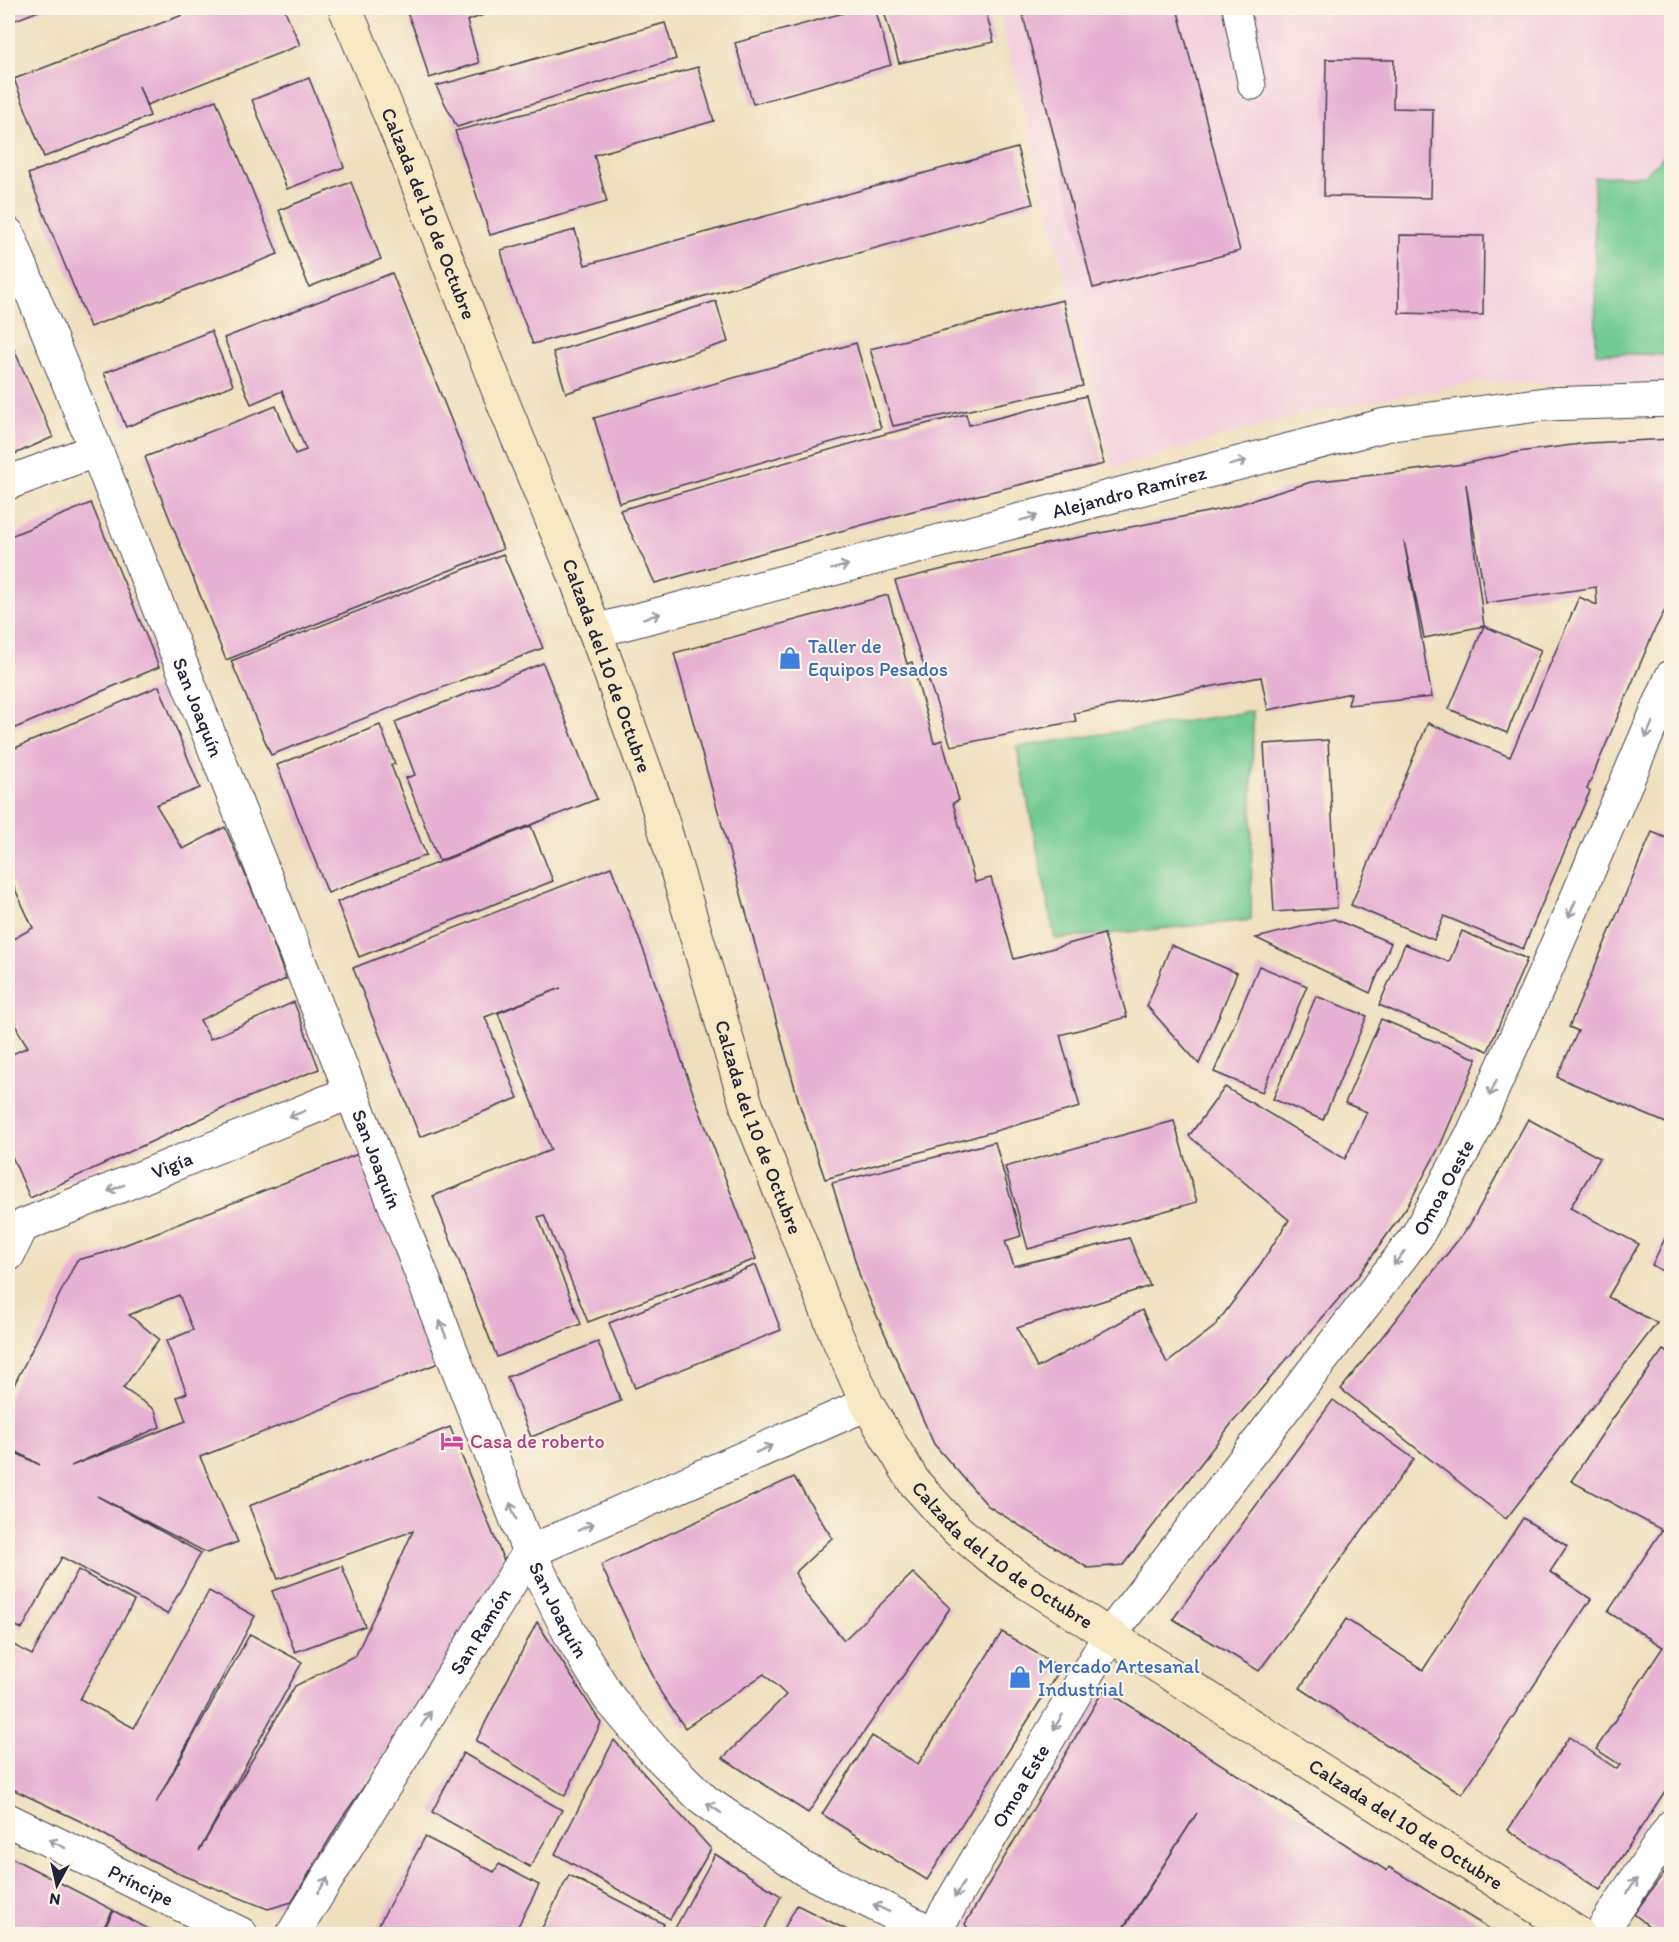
<svg xmlns="http://www.w3.org/2000/svg" width="1679" height="1942" font-family="Itim,sans-serif">
	<style>
		.built { fill: #f3cfde }
		.green { fill: #71cb92; stroke: #4a7666; stroke-width: 1.5 }
		.building { fill: #e6b1d3; fill-rule: evenodd }
		.lines { fill: none; stroke-linecap: round; stroke-linejoin: round }
		.service-casing { stroke: #413e4f; stroke-width: 29 }
		.minor-casing { stroke: #413e4f; stroke-width: 35 }
		.tertiary-casing { stroke: #413e4f; stroke-width: 35 }
		.secondary-casing { stroke: #413e4f; stroke-width: 35 }
		.service { stroke: #fff; stroke-width: 27 }
		.minor { stroke: #fff; stroke-width: 33 }
		.tertiary { stroke: #fff; stroke-width: 33 }
		.secondary { stroke: #f8e8c3; stroke-width: 33 }
		.oneway { stroke: #9c9ca7 }
		.labels { text-anchor: middle; stroke-width: 4.5; stroke-linejoin: round; paint-order: stroke }
		.street-label { font-size: 20px; fill: #22223b; stroke: #fcf5e5 }
		.shop-label { font-size: 20px; fill: #366cbe; stroke: #fcf5e5; text-anchor: start }
		.hotel-label { font-size: 20px; fill: #b23c85; stroke: #fcf5e5; text-anchor: start }
	</style>
	<rect width="100%" height="100%" fill="#fcf5e5"/>
	<filter id="ink" filterUnits="userSpaceOnUse"><feTurbulence type="fractalNoise" baseFrequency=".0167" numOctaves="2"/><feDisplacementMap in="SourceGraphic" scale="12" xChannelSelector="R" yChannelSelector="G"/><feConvolveMatrix kernelMatrix="1 2 1 2 8 2 1 2 1" color-interpolation-filters="sRGB"/></filter>
	<filter id="wash" filterUnits="userSpaceOnUse"><feTurbulence type="fractalNoise" baseFrequency=".008" numOctaves="4" result="noise"/><feDisplacementMap in="SourceGraphic" scale="24" xChannelSelector="R" yChannelSelector="G"/><feGaussianBlur stdDeviation="1.35" result="paint"/><feColorMatrix in="noise" values="0 0 0 0 0 0 0 0 0 0 0 0 0 0 0 0 0 1.4 0 .05"/><feComposite in="paint" operator="in"/></filter>
	<g filter="url(#wash)">
		<rect width="100%" height="100%" fill="#efdfbe"/>
		<!-- built -->
		<polygon class="built" points="998,8 1671,8 1671,385 1481,382 1303,414 1112,469"/>
		<!-- green -->
		<g class="green">
			<polygon points="1671,149 1671,355 1596,353 1594,177 1645,175"/>
			<polygon points="1253,711 1251,920 1055,939 1017,747"/>
		</g>
		<g id="blocks">
			<!-- building -->
			<g class="building">
				<polygon points="8,8 46,8 8,23"/>
				<polygon points="201,8 284,8 300,45 147,105 139,86 150,116 44,157 14,79"/>
				<polygon points="405,8 502,8 467,21 479,63 429,78 418,39"/>
				<polygon points="861,8 875,8 891,65 753,104 735,43"/>
				<polygon points="883,8 985,8 994,42 899,63"/>
				<polygon points="1021,8 1177,8 1240,251 1093,288"/>
				<polygon points="665,23 676,59 457,127 436,86"/>
				<polygon points="1326,59 1394,60 1393,108 1433,109 1431,198 1324,196"/>
				<polygon points="698,67 714,121 594,155 607,202 490,235 455,131 579,100"/>
				<polygon points="309,78 344,167 287,189 252,100"/>
				<polygon points="216,100 278,254 90,327 28,174"/>
				<polygon points="1017,148 1033,204 533,344 510,286 501,250 575,230 585,265"/>
				<polygon points="351,182 381,259 309,287 279,210"/>
				<polygon points="1400,235 1484,236 1483,315 1399,313"/>
				<polygon points="392,273 503,549 226,660 145,457 276,406 295,454 306,450 282,391 251,404 224,338"/>
				<polygon points="1063,300 1083,386 893,426 870,349"/>
				<polygon points="716,301 728,342 566,393 553,352"/>
				<polygon points="211,331 233,385 126,427 104,373"/>
				<polygon points="856,343 881,428 619,503 594,418"/>
				<polygon points="12,345 53,437 8,457 8,347"/>
				<polygon points="1086,396 1104,464 909,512 655,583 620,510 885,434 966,414 969,425"/>
				<polygon points="1671,439 1671,599 1655,629 1587,789 1590,791 1523,949 1444,916 1434,940 1351,905 1428,723 1510,757 1579,597 1597,605 1596,587 1486,603 1466,484 1484,626 1424,638 1404,541 1432,697 1348,705 1351,693 1268,710 1261,677 1074,713 1076,721 951,746 895,581 1040,545 1227,508 1311,482 1392,473 1463,464 1518,452 1588,443"/>
				<polygon points="91,503 159,667 8,731 8,537"/>
				<polygon points="503,554 543,648 271,755 231,661"/>
				<polygon points="888,595 907,664 912,662 934,743 942,740 959,800 953,803 975,882 991,878 1014,959 1104,934 1127,1017 1060,1035 1080,1107 825,1179 800,1106 674,653"/>
				<polygon points="1484,626 1541,650 1507,733 1449,709"/>
				<polygon points="543,663 597,799 439,861 406,778 415,775 395,722"/>
				<polygon points="159,686 200,788 156,805 183,849 225,827 265,921 286,979 200,1020 210,1039 294,1002 319,1069 239,1101 30,1198 8,1147 8,1056 28,1047 18,1031 8,1001 8,942 33,928 8,874 8,751"/>
				<polygon points="380,725 395,764 391,765 426,855 328,893 277,765"/>
				<polygon points="1328,740 1337,908 1274,912 1264,744"/>
				<polygon points="531,826 553,881 359,957 337,902"/>
				<polygon points="1652,832 1671,840 1671,1125 1557,1077 1578,1031 1569,1027"/>
				<polygon points="611,867 645,954 694,1096 756,1259 588,1322 544,1215 538,1217 581,1324 497,1357 433,1196 551,1150 498,1013 561,988 485,1017 518,1098 420,1137 353,968"/>
				<polygon points="1334,919 1391,943 1370,993 1256,938"/>
				<polygon points="1462,931 1527,959 1488,1051 1379,1005 1405,944 1449,962"/>
				<polygon points="1171,945 1237,973 1199,1064 1147,1006"/>
				<polygon points="1259,966 1307,986 1262,1092 1214,1072"/>
				<polygon points="1316,996 1367,1016 1323,1120 1273,1099"/>
				<polygon points="1381,1019 1477,1059 1441,1144 1408,1205 1359,1275 1232,1423 1123,1565 1088,1568 988,1506 934,1444 861,1280 832,1183 995,1142 1021,1236 1005,1241 1014,1266 1129,1238 1150,1286 1017,1328 1037,1368 1142,1310 1167,1363 1214,1327 1256,1271 1289,1220 1189,1136 1225,1087 1345,1159 1367,1112 1345,1103"/>
				<polygon points="1528,1119 1600,1158 1570,1208 1639,1244 1608,1297 1657,1323 1506,1519 1341,1389 1469,1226"/>
				<polygon points="1174,1121 1197,1202 1028,1249 1005,1167"/>
				<path d="M358,1154L441,1362L200,1457L238,1542L207,1553L97,1496L201,1553L167,1614L62,1557L22,1629L8,1622V1449L40,1465L8,1447V1397L77,1260L104,1253ZM179,1295L193,1330L166,1341L187,1393L177,1397L186,1421L71,1466L160,1427L155,1410L123,1388L159,1339L129,1315Z"/>
				<polygon points="1671,1226 1671,1276 1652,1265"/>
				<polygon points="756,1265 781,1330 635,1388 609,1323"/>
				<polygon points="598,1342 621,1401 531,1437 507,1377"/>
				<polygon points="1663,1350 1671,1354 1671,1782 1600,1890 1508,1830 1569,1737 1617,1769 1620,1765 1596,1749 1663,1647 1608,1612 1662,1530 1571,1481 1611,1421"/>
				<polygon points="1333,1400 1414,1459 1259,1671 1173,1619"/>
				<polygon points="450,1427 510,1576 342,1818 292,1902 268,1909 184,1876 131,1850 82,1822 8,1787 8,1642 32,1655 78,1570 134,1601 80,1699 134,1728 209,1591 255,1616 156,1803 250,1634 302,1662 199,1851 295,1686 356,1655 413,1531 278,1579 249,1506"/>
				<polygon points="794,1477 832,1538 795,1573 807,1596 844,1640 913,1573 950,1608 808,1813 723,1758 786,1695 764,1674 685,1728 661,1693 601,1565"/>
				<polygon points="1523,1518 1567,1546 1550,1572 1591,1599 1462,1794 1300,1688 1346,1619 1423,1670"/>
				<polygon points="342,1566 365,1626 295,1652 272,1591"/>
				<polygon points="537,1622 601,1723 565,1796 476,1741"/>
				<polygon points="1002,1632 1061,1668 927,1880 822,1814 872,1736 918,1764"/>
				<polygon points="1104,1689 1387,1871 1389,1867 1498,1934 1120,1934 1197,1813 1119,1934 971,1934 965,1924"/>
				<polygon points="614,1740 711,1849 670,1919 555,1854"/>
				<polygon points="463,1753 562,1810 530,1867 432,1812"/>
				<polygon points="425,1837 494,1872 499,1864 539,1885 514,1934 374,1934"/>
				<polygon points="715,1854 781,1896 762,1934 672,1934"/>
				<polygon points="8,1856 113,1910 100,1934 8,1934"/>
				<polygon points="1671,1863 1671,1934 1659,1934 1634,1914"/>
				<polygon points="569,1875 664,1924 659,1934 539,1934"/>
				<polygon points="797,1905 855,1934 781,1934"/>
				<polygon points="114,1911 158,1934 101,1934"/>
			</g>
		</g>
	</g>
	<g filter="url(#ink)">
		<use href="#blocks" fill-opacity="0" stroke="#413e4f" stroke-width="1.5"/>
		<g class="lines">
			<!-- service casing -->
			<g class="service-casing">
				<polyline id="service" points="1236,8 1252,86"/>
			</g>
			<!-- minor casing -->
			<g class="minor-casing">
				<g id="minor">
					<path id="s1" d="M8,234L96,450L351,1092L529,1552L572,1638L609,1698L655,1752L705,1801L804,1869L934,1934"/>
					<polyline points="8,483 96,450"/>
					<path id="s2" d="M8,1255L22,1226L351,1092"/>
					<path id="s3" d="M8,1820L241,1934"/>
					<path id="s4" d="M293,1934L529,1552L867,1404"/>
					<path id="s5" d="M933,1934L1109,1636L1417,1236L1474,1131L1546,970L1672,676"/>
					<polyline points="1600,1934 1672,1826"/>
				</g>
			</g>
			<!-- tertiary casing -->
			<g class="tertiary-casing">
				<g id="tertiary">
					<path id="s6" d="M595,631L1385,425L1545,404L1672,400"/>
				</g>
			</g>
			<!-- secondary casing -->
			<g class="secondary-casing">
				<g id="secondary">
					<path id="s7" d="M345,8L402,144L504,405L575,576L656,800L747,1107L836,1334L867,1404L914,1482L957,1530L985,1553L1018,1577L1579,1934"/>
				</g>
			</g>
			<!-- service -->
			<use href="#service" class="service"/>
			<!-- minor -->
			<use href="#minor" class="minor"/>
			<!-- tertiary -->
			<use href="#tertiary" class="tertiary"/>
			<!-- secondary -->
			<use href="#secondary" class="secondary"/>
		</g>
		<!-- one-way arrows -->
		<defs><path id="oneway-shaft" d="M-6 0H5M1.5-3L5.5 0L1.5 3" fill="none" stroke-width="1.6" stroke-linecap="round" stroke-linejoin="round" transform="scale(1.5)"/></defs>
		<g class="oneway">
			<use href="#oneway-shaft" transform="translate(1238 463) rotate(-15)"/>
			<use href="#oneway-shaft" transform="translate(1029 518) rotate(-15)"/>
			<use href="#oneway-shaft" transform="translate(840 567) rotate(-15)"/>
			<use href="#oneway-shaft" transform="translate(652 616) rotate(-15)"/>
			<use href="#oneway-shaft" transform="translate(1649 730) rotate(113)"/>
			<use href="#oneway-shaft" transform="translate(1572 909) rotate(113)"/>
			<use href="#oneway-shaft" transform="translate(1493 1088) rotate(114)"/>
			<use href="#oneway-shaft" transform="translate(297 1114) rotate(158)"/>
			<use href="#oneway-shaft" transform="translate(116 1188) rotate(158)"/>
			<use href="#oneway-shaft" transform="translate(1399 1258) rotate(128)"/>
			<use href="#oneway-shaft" transform="translate(443 1329) rotate(-111)"/>
			<use href="#oneway-shaft" transform="translate(764 1449) rotate(-24)"/>
			<use href="#oneway-shaft" transform="translate(513 1511) rotate(-111)"/>
			<use href="#oneway-shaft" transform="translate(586 1527) rotate(-24)"/>
			<use href="#oneway-shaft" transform="translate(426 1719) rotate(-58)"/>
			<use href="#oneway-shaft" transform="translate(1058 1722) rotate(121)"/>
			<use href="#oneway-shaft" transform="translate(714 1808) rotate(-145)"/>
			<use href="#oneway-shaft" transform="translate(57 1844) rotate(-154)"/>
			<use href="#oneway-shaft" transform="translate(323 1885) rotate(-58)"/>
			<use href="#oneway-shaft" transform="translate(1632 1886) rotate(-57)"/>
			<use href="#oneway-shaft" transform="translate(959 1890) rotate(121)"/>
			<use href="#oneway-shaft" transform="translate(881 1908) rotate(-154)"/>
		</g>
	</g>
	<!-- icons -->
	<defs>
		<g id="shop-bare" transform="scale(1.8)"><path d="M-5-2.5h2.3a2.7 3.5 0 0 1 5.4 0H5L5.5 6h-11ZM-1.5-2.5h3a1.5 2.3 0 0 0-3 0Z" fill="#3f7fe0" stroke="#fcf5e5" stroke-width="2.5" paint-order="stroke"/></g>
		<g id="hotel-bare" transform="scale(1.8)"><path d="M-6-4.5h1.5V1H6V5H4.5V3h-9V5H-6ZM-4 0a1.8 1.8 0 1 1 3.6 0ZM.5 0V-2.5h3Q6-2.5 6 0Z" fill="#d1479c" stroke="#fcf5e5" stroke-width="2.5" paint-order="stroke"/></g>
	</defs>
	<g fill-rule="evenodd">
		<use href="#shop-bare" x="790" y="658"/>
		<use href="#hotel-bare" x="452" y="1441"/>
		<use href="#shop-bare" x="1020" y="1677"/>
	</g>
	<g class="labels">
		<!-- street labels -->
		<g class="street-label">
			<text dy="7" stroke="none"><textPath href="#s7" startOffset="222">Calzada del 10 de Octubre</textPath></text>
			<text dy="7" stroke="none"><textPath href="#s6" startOffset="552">Alejandro Ramírez</textPath></text>
			<text dy="7" stroke="none"><textPath href="#s7" startOffset="708">Calzada del 10 de Octubre</textPath></text>
			<text dy="7" stroke="none"><textPath href="#s1" startOffset="510">San Joaquín</textPath></text>
			<text dy="7" stroke="none"><textPath href="#s7" startOffset="1194">Calzada del 10 de Octubre</textPath></text>
			<text dy="7" stroke="none"><textPath href="#s1" startOffset="996">San Joaquín</textPath></text>
			<text dy="7" stroke="none"><textPath href="#s2" startOffset="194">Vigía</textPath></text>
			<text dy="7" stroke="none"><textPath href="#s5" startOffset="906">Omoa Oeste</textPath></text>
			<text dy="7" stroke="none"><textPath href="#s7" startOffset="1698">Calzada del 10 de Octubre</textPath></text>
			<text dy="7" stroke="none"><textPath href="#s1" startOffset="1482">San Joaquín</textPath></text>
			<text dy="7" stroke="none"><textPath href="#s4" startOffset="356">San Ramón</textPath></text>
			<text dy="7" stroke="none"><textPath href="#s5" startOffset="172">Omoa Este</textPath></text>
			<text dy="7" stroke="none"><textPath href="#s7" startOffset="2184">Calzada del 10 de Octubre</textPath></text>
			<text dy="7" stroke="none"><textPath href="#s3" startOffset="148">Príncipe</textPath></text>
		</g>
		<!-- shop labels -->
		<g class="shop-label">
			<text x="808" y="653">Taller de<tspan x="808" dy="23">Equipos Pesados</tspan></text>
			<text x="1038" y="1673">Mercado Artesanal<tspan x="1038" dy="23">Industrial</tspan></text>
		</g>
		<!-- hotel labels -->
		<g class="hotel-label">
			<text x="470" y="1448">Casa de roberto</text>
		</g>
	</g>
	<!-- margin -->
	<rect width="1679" height="1942" fill="none" stroke="#fcf5e5" stroke-width="30"/>
	<!-- north arrow -->
	<g transform="translate(57 1885) rotate(188)" stroke="#fcf5e5" stroke-width="4.5" paint-order="stroke">
	<path d="M0-4.5L10 22L0 15L-10 22Z" fill="#22223b"/>
	<text y="-9" font-size="16" font-weight="bold" text-anchor="middle" fill="#22223b">N</text>
	</g>
</svg>
